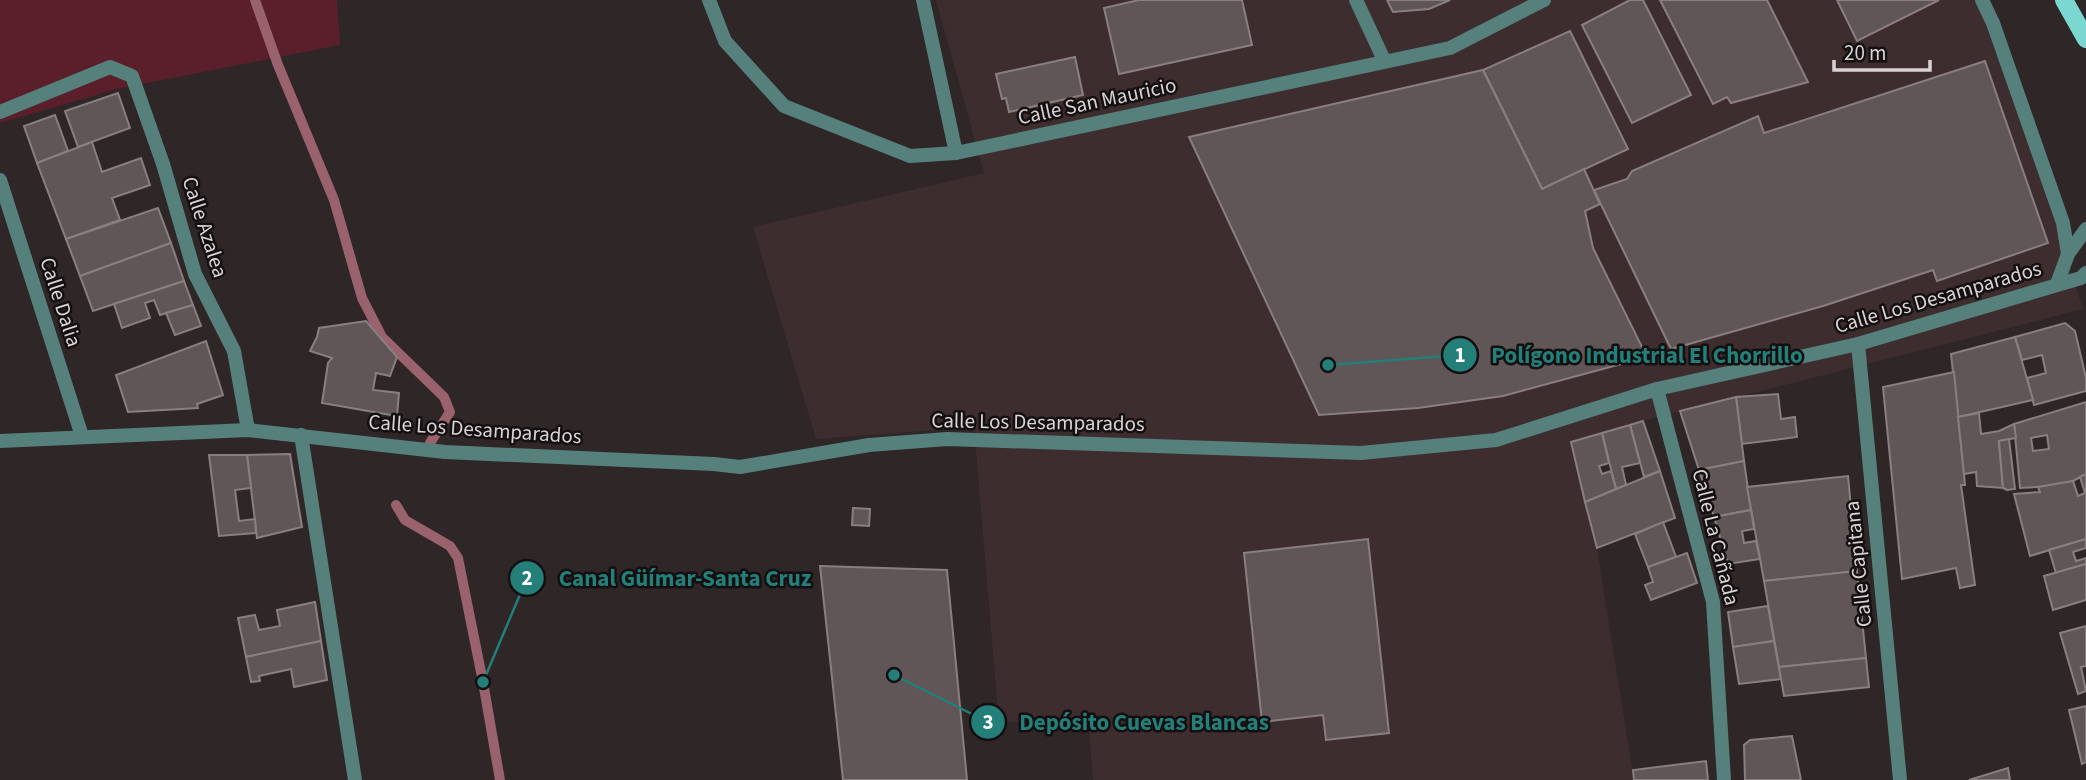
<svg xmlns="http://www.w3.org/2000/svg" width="2086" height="780" font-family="'Source Sans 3',sans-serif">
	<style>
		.built { fill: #3d2d2f }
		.green { fill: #5a1f2b }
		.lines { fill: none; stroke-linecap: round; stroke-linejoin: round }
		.stream { stroke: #99626c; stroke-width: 10 }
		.building { fill: #605557; stroke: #8a7f80; stroke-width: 2; fill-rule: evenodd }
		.service { stroke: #55807c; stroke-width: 14 }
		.minor { stroke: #55807c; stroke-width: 14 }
		.primary { stroke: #7bd8d0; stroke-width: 18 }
		.labels { text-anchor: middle; stroke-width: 5; stroke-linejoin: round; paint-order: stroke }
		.street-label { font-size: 21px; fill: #dad3d4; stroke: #141011 }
		.leader { fill: none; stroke: #237f78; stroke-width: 2.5 }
		.callout-dot { fill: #237f78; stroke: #141011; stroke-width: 2.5 }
		.mark-label { font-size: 21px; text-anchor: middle; font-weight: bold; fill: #fff }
		.callout-label { font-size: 23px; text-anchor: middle; font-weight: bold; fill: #237f78; stroke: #141011; stroke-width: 5; stroke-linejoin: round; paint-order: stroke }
	</style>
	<rect width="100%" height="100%" fill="#2f2627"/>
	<!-- built -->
	<polygon class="built" points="936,0 1985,0 2083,309 1643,421 1572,442 1597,549 1634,780 1093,780 1088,716 999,723 974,427 816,439 753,227 984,173"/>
	<!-- green -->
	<polygon class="green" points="0,0 337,0 340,45 117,89 0,123"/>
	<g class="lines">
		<!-- stream -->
		<g class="stream">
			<polyline points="255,0 278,65 334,200 362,298 382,337 444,397 450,412 430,443"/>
			<polyline points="396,505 405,520 450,546 458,558 483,682 500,780"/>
		</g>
	</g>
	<!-- building -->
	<g class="building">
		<polygon points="1139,0 1242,0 1252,45 1119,74 1104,8"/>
		<polygon points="1387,0 1450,0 1429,9 1393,12"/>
		<polygon points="1630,0 1643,0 1691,95 1632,123 1582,25"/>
		<polygon points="1660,0 1767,0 1808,82 1731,103 1727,97 1713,104"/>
		<polygon points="1837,0 1939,0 1857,41"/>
		<polygon points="1570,31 1628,149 1542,189 1483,70"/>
		<polygon points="1075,57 1083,95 1009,112 1006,98 1002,99 996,74"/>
		<polygon points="1985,61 2048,243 1937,281 1933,270 1823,306 1671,349 1594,190 1627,179 1632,171 1758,116 1764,133"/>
		<polygon points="1483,70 1542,189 1584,169 1600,204 1585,211 1593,248 1647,357 1503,396 1418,408 1319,415 1189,137"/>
		<polygon points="118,93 130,128 78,147 65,111"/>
		<polygon points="55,115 68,151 37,163 24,126"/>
		<polygon points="92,142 102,172 141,158 150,185 112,198 120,220 66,239 37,163"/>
		<polygon points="158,208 171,243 80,276 66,239"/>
		<polygon points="171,243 184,281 93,311 80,276"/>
		<polygon points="184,281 193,305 160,315 154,300 145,303 150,318 122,328 114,304"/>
		<polygon points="193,305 201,326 175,335 166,313"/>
		<polygon points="366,321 397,357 390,376 376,373 373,390 399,393 397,416 322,403 328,363 332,358 310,351 317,337 319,328"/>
		<polygon points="2065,323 2075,331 2086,378 2086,391 2034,405 2027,378 2046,373 2042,355 2022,360 2015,337"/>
		<polygon points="2015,337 2033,400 1958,417 1951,354"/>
		<polygon points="206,341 223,395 197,404 198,408 128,412 116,375"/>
		<polygon points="1954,372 1965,485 1961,485 1975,585 1960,588 1956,568 1902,579 1883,387"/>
		<polygon points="1778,394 1781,419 1795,417 1797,437 1742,444 1736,397"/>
		<polygon points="1736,397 1744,461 1699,470 1680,411"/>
		<path d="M2086,402V474L2073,481L2053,486L2020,488L2014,424ZM2047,435L2049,449L2033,451L2031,438Z"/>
		<polygon points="1979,413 1981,434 1999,431 2014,424 2016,438 1999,441 2003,488 1977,486 1976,472 1964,474 1958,417"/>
		<polygon points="1643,421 1660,471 1644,477 1630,425"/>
		<polygon points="1630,425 1640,463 1622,467 1626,485 1616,489 1602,433"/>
		<polygon points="1602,433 1609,463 1599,466 1602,474 1611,471 1616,489 1585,502 1571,442"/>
		<polygon points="2009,439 2015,489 2007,490 2003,488 1999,441"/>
		<polygon points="290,454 302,527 257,538 247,455"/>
		<polygon points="209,455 247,455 251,488 235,490 239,521 255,519 256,533 219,536"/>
		<polygon points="1744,461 1751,510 1714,517 1699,470"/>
		<polygon points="1660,471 1675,518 1597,548 1585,502"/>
		<polygon points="2086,474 2086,539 2030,556 2014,494 2040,492 2038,487 2073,481 2078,496 2085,493 2080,477"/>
		<polygon points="1848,476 1857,571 1764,581 1747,487"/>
		<polygon points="853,508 870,509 869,526 852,525"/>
		<polygon points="1751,510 1754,529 1742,531 1744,543 1756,541 1760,559 1728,564 1714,517"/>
		<polygon points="1663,522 1676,557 1648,567 1635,534"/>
		<polygon points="1368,539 1389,733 1326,740 1323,715 1262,722 1244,553"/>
		<polygon points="2086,539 2086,548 2073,552 2076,561 2086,558 2086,564 2056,573 2049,550"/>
		<polygon points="1687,553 1697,583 1651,600 1645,585 1653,582 1648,567"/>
		<polygon points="2086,564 2086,600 2053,610 2044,576"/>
		<polygon points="820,566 947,570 967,780 843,780"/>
		<polygon points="1857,571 1866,658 1779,667 1764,581"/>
		<polygon points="315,602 321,641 246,657 238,618 255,615 259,630 280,626 277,610"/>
		<polygon points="1768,606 1774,641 1733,647 1728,612"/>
		<polygon points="2086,626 2086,666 2081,667 2086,691 2078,694 2060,633"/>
		<polygon points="321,641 327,680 294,687 291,669 259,676 260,681 251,682 246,657"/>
		<polygon points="1774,641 1781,679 1739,684 1733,647"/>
		<polygon points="1866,658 1869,687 1784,696 1779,667"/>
		<polygon points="2086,706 2086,762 2082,764 2069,710"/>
		<polygon points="1792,736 1801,780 1745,780 1744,745 1750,740"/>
		<polygon points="1706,761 1708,780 1634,780 1633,770"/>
		<polygon points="2008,768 2010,780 1969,780"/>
	</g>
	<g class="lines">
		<!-- service -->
		<g class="service">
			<polyline points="923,0 956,153"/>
			<polyline points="1982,0 1993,23 2063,223 2068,254"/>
			<polyline points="0,112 110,67 132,76 163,164 195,274 234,351 248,430"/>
		</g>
		<!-- minor -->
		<g class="minor">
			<polyline points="709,0 725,41 784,106 910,156 956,153 1450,48 1544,0"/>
			<polyline points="1356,0 1384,60"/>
			<polyline points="0,180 82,436"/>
			<polyline points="2057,284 2068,254 2086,229"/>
			<polyline points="1858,344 1900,780"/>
			<polyline points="1657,389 1713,602 1724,780"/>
			<polyline points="301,435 355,780"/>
			<polyline points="0,441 248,430 445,452 714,464 740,467 869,445 947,439 1361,453 1496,440 1657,389 1858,344 2081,278 2086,273"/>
		</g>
		<!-- primary -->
		<polyline class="primary" points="2064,0 2086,39"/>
	</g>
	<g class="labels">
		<!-- street labels -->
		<g class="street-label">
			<text transform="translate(1097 101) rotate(-12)" y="7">Calle San Mauricio</text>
			<text transform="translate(205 227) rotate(72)" y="7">Calle Azalea</text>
			<text transform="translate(1938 297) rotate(-16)" y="7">Calle Los Desamparados</text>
			<text transform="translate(61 302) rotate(72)" y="7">Calle Dalia</text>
			<text transform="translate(1038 422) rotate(1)" y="7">Calle Los Desamparados</text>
			<text transform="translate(475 429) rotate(4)" y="7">Calle Los Desamparados</text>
			<text transform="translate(1716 537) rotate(76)" y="7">Calle La Cañada</text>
			<text transform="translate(1858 564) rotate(-96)" y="7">Calle Capitana</text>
		</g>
	</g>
	<!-- callouts -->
	<path class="leader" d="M1328 365L1460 355M483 682L527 578M894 675L988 722"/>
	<g class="callout-dot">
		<circle cx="1328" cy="365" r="7"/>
		<circle cx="483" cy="682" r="7"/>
		<circle cx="894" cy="675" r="7"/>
		<circle cx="1460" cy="355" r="18"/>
		<circle cx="527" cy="578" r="18"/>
		<circle cx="988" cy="722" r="18"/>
	</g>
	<g class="mark-label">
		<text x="1460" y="362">1</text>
		<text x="527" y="585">2</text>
		<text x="988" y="729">3</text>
	</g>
	<g class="callout-label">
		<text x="1647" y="363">Polígono Industrial El Chorrillo</text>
		<text x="685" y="586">Canal Güímar-Santa Cruz</text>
		<text x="1144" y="730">Depósito Cuevas Blancas</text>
	</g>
	<!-- scale -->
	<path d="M1834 60v10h96v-10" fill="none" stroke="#dad3d4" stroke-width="3.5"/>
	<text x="1844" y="60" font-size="21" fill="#dad3d4" stroke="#141011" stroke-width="5" paint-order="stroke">20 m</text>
</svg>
